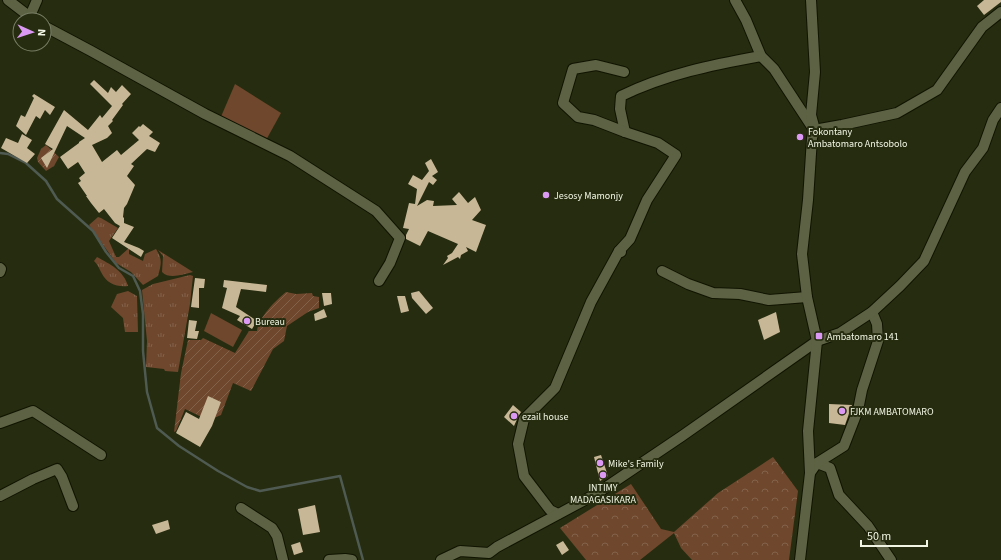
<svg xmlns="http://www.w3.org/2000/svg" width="1001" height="560" font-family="'Source Sans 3',sans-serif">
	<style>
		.grass { fill: url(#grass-tufts) }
		.forest { fill: url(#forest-crowns) }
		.garden { fill: url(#garden-furrows) }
		.pitch { fill: #6e472d }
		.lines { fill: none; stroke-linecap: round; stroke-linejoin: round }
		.stream { stroke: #4f5a52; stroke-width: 2.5 }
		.building { fill: #c7b797 }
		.minor-casing { stroke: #101400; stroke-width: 12 }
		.minor { stroke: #5c6243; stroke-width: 10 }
		.poi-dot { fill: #dc99f4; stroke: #262c0f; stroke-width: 1.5 }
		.labels { text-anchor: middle; stroke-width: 4; stroke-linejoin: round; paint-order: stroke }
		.poi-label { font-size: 10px; fill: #f1f6e4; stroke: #262c0f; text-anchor: start }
	</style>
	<defs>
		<pattern id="grass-tufts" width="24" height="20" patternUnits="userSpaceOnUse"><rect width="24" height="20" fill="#6e472d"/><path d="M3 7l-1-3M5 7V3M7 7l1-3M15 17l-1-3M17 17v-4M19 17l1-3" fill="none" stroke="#83624b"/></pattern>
		<pattern id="forest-crowns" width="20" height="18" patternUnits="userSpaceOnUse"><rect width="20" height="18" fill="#6e472d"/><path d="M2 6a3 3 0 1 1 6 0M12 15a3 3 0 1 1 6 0" fill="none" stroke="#83624b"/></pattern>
		<pattern id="garden-furrows" width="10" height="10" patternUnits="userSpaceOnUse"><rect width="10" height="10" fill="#6e472d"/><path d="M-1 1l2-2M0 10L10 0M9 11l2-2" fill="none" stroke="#83624b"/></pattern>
	</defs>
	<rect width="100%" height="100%" fill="#262c0f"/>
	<!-- grass -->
	<g class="grass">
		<path d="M98,217L101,218L118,228L109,241L116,257H119L129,248V254L143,261L145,254L156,249C163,260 161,264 158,276L143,285L131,272L116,263L89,225Z"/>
		<path d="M158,250L193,272C183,274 170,280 162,272L163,256Z"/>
		<path d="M97,257C110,264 124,271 128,286C116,287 107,284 101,272C99,268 98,265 94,261Z"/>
		<polygon points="190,275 193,276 190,304 178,372 165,371 164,369 146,367 147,341 142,290 153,284"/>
		<polygon points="128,291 137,296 138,332 125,332 123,318 111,307 117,294"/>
	</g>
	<!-- forest -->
	<polygon class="forest" points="773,457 798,491 789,560 692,560 681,548 674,533 640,560 586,560 560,528 631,484 661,529 674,532 718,493"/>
	<!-- garden -->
	<g class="garden">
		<polygon points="46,145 59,157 54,166 46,171 38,162 37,158 41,149"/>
		<path d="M286,292L296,294L312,293L313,296L319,297V308L308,312L287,326L284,341L273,349L251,391L233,383L221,415L214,418L212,422L185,409L176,431L174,432L181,373L188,340H201L203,338L235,353L249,331H257C259,317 275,301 286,292Z"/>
	</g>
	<!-- pitch -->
	<g class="pitch">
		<polygon points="235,84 281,113 265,142 220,119"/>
		<polygon points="211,313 242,330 233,347 204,331"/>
	</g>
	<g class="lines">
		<!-- stream -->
		<polyline class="stream" points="0,153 8,154 26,163 46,181 57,199 93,231 106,252 119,268 133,276 140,291 143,314 143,351 147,392 157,428 179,446 218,471 247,487 260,491 340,476 363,560"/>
	</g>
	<!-- building -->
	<g class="building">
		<polygon points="984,0 1001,0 1001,2 984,15 977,6"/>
		<polygon points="94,80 108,93 111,87 116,92 122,85 131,94 122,104 123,105 112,120 113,121 108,126 112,133 107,138 92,145 102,162 117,150 121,155 139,140 132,133 139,126 140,127 143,124 153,132 149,136 160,143 155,152 147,149 131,164 134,166 127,176 135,185 127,204 124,208 123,217 124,218 124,223 134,227 124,242 139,248 144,251 141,257 112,238 120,226 115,223 104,209 99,213 91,203 86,196 87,196 78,183 81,181 79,178 85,173 78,162 68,169 60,157 79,143 79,142 85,138 67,126 47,168 41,158 53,149 45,144 64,110 88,130 100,115 102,118 112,106 90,84"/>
		<polygon points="34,94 55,107 50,115 45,110 40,119 36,116 26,135 16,126 21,115 25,117 34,98 32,96"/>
		<polygon points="22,134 32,140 27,148 35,154 27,163 1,148 6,138 18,143"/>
		<polygon points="431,159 438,172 432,176 437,180 433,185 429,182 417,206 427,200 434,201 433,206 457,205 452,199 459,192 468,203 475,197 481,210 472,220 486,225 476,252 466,247 468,251 461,255 460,259 458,257 443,265 448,258 447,256 452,253 458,244 428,231 420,246 406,239 406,235 409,229 403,228 409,203 415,204 417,189 408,184 413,175 422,180 429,171 425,163"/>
		<polygon points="195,278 205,279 204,288 199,288 199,308 191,307"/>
		<polygon points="224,280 267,285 266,292 241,289 236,307 257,321 252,329 237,320 240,316 222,308 227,288 223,287"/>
		<polygon points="419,291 433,308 426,314 412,298 411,293"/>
		<polygon points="322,293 331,293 332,304 324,306"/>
		<polygon points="397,296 405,296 409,311 401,313"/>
		<polygon points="324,309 327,317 315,321 314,314"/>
		<polygon points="776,312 780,332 764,340 758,320"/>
		<polygon points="189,320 197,321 195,331 199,331 197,339 187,338"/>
		<polygon points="208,396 221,402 212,426 200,447 176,433 186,412 199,419"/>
		<polygon points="829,404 852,405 845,425 829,423"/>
		<polygon points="513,405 521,412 518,417 514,426 504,417"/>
		<polygon points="601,455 608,476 600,481 594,457"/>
		<polygon points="315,505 320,532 303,535 298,509"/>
		<polygon points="168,520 170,529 156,534 152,525"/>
		<polygon points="563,541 569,550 562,555 556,545"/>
		<polygon points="300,542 303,552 294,555 291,545"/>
	</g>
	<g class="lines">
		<!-- minor casing -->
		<g class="minor-casing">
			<g id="minor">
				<polyline points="8,0 34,20"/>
				<polyline points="735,0 746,20 761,56 774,69 814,130"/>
				<polyline points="811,0 815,72 811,115 814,126"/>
				<polyline points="30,16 37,0"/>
				<polyline points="44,26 91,51 205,114 290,156 376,211 400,238 390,263 379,281"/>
				<path d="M625,132L620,109L621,96C666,74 712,65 761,56"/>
				<polyline points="619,251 630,239 647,200 676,155 658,143 625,132 594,120 578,117 563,103 573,69 596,65 624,72"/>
				<polyline points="0,268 1,269 0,272"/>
				<polyline points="662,271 688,284 713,293 740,294 769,300 807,297"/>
				<polyline points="0,423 33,411 101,455"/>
				<polyline points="817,463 830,468 839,495 868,526 891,560"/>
				<polyline points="810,473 817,463 844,446 858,410 862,390 878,341 877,324 872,312"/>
				<polyline points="0,496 33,479 57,469 62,477 73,506"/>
				<polyline points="241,508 272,528 277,536 283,560"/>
				<polyline points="558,514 550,510 524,476 518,444 524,419 555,388 591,302 619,251 621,252"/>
				<polyline points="329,560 345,559 352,560"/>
				<polyline points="441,560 460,551 489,553 497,547 596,494 682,436 817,341 840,333 872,312 900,286 924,261 965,172 983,148 993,120 1001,108"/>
				<polyline points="800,560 810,473 808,431 817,341 807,297 802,254 808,200 812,138 814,130 842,125 897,113 937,90 982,27 1001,12"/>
			</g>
		</g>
		<!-- minor -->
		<use href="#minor" class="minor"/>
	</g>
	<!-- markers -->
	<g class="poi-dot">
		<circle cx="800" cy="137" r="4"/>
		<circle cx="546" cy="195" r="4"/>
		<circle cx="247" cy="321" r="4"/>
		<rect x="815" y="332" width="8" height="8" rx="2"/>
		<circle cx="842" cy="411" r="4"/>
		<circle cx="514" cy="416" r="4"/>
		<circle cx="600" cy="463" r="4"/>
		<circle cx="603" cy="475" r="4"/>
	</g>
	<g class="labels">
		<!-- poi labels -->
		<g class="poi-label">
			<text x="808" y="135">Fokontany<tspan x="808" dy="12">Ambatomaro Antsobolo</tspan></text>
			<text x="554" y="199">Jesosy Mamonjy</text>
			<text x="255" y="325">Bureau</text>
			<text x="827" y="340">Ambatomaro 141</text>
			<text x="850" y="415">FJKM AMBATOMARO</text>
			<text x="522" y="420">ezail house</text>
			<text x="608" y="467">Mike's Family</text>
			<text x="603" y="491" text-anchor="middle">INTIMY<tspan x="603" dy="12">MADAGASIKARA</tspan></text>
		</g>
	</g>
	<!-- north arrow -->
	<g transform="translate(32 32) rotate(93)"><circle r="19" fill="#262c0f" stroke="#777d64"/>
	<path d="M0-3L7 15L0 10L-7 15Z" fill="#dc99f4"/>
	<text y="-6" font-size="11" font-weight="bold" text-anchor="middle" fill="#f1f6e4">N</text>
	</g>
	<!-- scale -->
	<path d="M861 540v6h66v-6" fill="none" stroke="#f1f6e4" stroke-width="2"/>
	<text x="867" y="540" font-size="12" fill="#f1f6e4" stroke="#262c0f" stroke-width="3" paint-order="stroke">50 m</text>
</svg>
